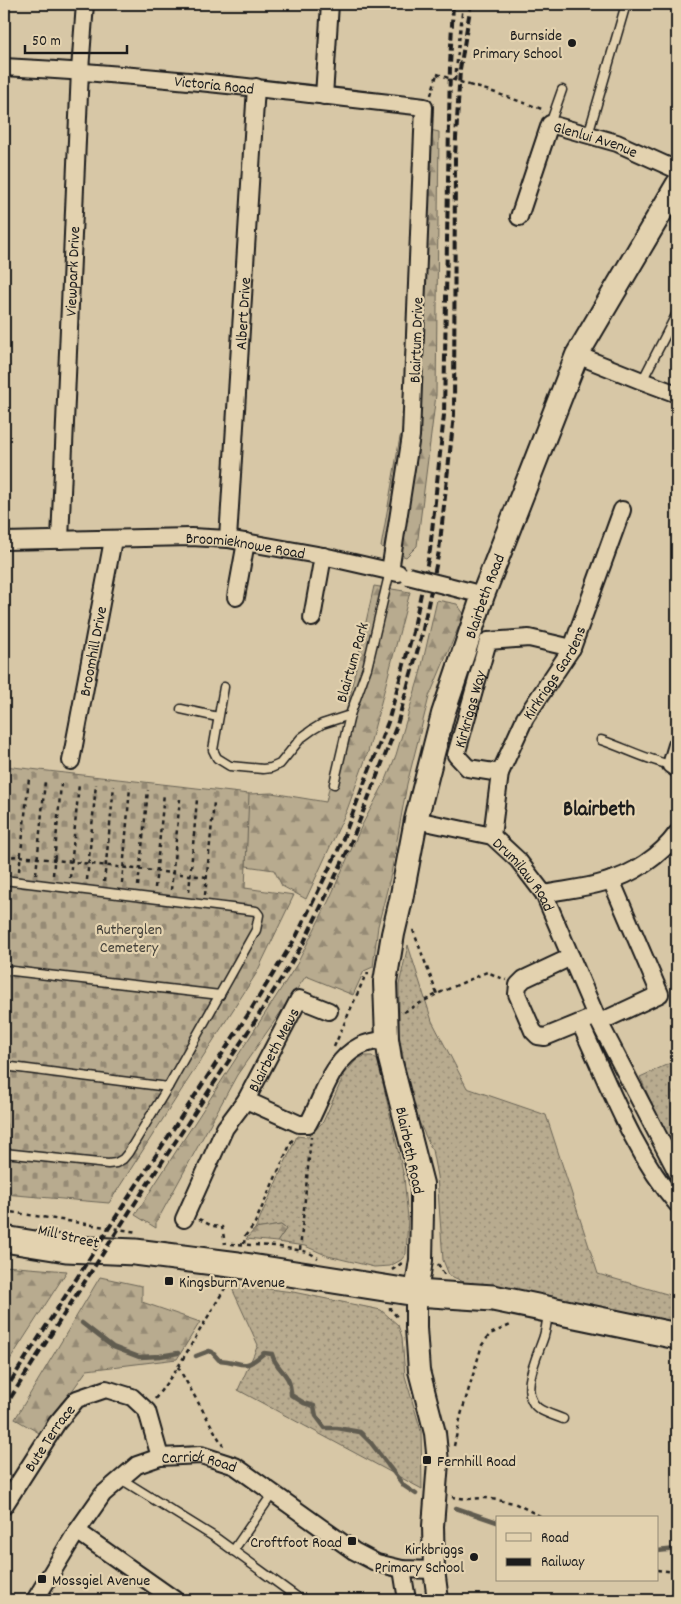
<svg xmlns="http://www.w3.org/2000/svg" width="681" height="1604" font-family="Dekko,sans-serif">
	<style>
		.grass { fill: url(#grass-dots); stroke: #6a6456 }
		.forest { fill: url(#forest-firs); stroke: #6a6456 }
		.cemetery { fill: url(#cemetery-stones); stroke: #6a6456 }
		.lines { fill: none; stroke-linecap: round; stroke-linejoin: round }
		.stream { stroke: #615b50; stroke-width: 4.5 }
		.service-casing { stroke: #1c1c1c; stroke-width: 11 }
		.minor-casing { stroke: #1c1c1c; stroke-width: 20 }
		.tertiary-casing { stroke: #1c1c1c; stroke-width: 24 }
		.secondary-casing { stroke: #1c1c1c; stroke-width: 26 }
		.primary-casing { stroke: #1c1c1c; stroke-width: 29 }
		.path { stroke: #1c1c1c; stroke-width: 2.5; stroke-dasharray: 4 4; stroke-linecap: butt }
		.service { stroke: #e3d2af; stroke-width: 8 }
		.minor { stroke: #e3d2af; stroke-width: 16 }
		.tertiary { stroke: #e3d2af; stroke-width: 20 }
		.secondary { stroke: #e3d2af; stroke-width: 22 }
		.primary { stroke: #e3d2af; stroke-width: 25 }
		.rail { stroke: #1c1c1c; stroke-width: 4; stroke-dasharray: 8 4; stroke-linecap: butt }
		.minor-bridge-casing { stroke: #1c1c1c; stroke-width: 20; stroke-linecap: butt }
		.path-bridge { stroke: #1c1c1c; stroke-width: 2.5; stroke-dasharray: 4 4; stroke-linecap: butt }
		.minor-bridge { stroke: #e3d2af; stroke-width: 16 }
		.poi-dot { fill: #1c1c1c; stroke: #e3d2af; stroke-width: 2 }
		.labels { text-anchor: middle; stroke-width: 4.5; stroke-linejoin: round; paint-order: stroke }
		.poi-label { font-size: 16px; fill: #1c1c1c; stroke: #e3d2af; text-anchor: end }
		.street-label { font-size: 16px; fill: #1c1c1c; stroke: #e3d2af }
		.park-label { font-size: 16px; fill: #434039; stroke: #e3d2af }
		.district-label { font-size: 21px; font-weight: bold; fill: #1c1c1c; stroke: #e3d2af }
	</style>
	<defs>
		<pattern id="grass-dots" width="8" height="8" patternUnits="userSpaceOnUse" patternTransform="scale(1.25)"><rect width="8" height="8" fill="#b8ab8f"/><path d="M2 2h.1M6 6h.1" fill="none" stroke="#958a74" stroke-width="1.8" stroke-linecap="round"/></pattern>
		<pattern id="forest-firs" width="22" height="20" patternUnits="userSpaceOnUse" patternTransform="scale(1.25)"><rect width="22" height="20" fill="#b8ab8f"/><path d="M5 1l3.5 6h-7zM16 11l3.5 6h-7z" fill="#958a74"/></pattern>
		<pattern id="cemetery-stones" width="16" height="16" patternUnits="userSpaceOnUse" patternTransform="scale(1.25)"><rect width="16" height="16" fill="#b8ab8f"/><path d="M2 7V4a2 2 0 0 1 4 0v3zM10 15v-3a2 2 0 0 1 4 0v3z" fill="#958a74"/></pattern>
	</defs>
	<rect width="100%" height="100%" fill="#d7c7a6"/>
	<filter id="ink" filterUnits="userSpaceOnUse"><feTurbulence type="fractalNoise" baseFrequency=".02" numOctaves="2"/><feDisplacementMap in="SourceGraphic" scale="10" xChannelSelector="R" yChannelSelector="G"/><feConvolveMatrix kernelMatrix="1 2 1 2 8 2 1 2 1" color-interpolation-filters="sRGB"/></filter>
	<g filter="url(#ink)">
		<!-- grass -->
		<g class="grass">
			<polygon points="408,945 432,1021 467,1088 546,1115 598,1274 677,1297 677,1327 476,1288 449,1275 443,1260 437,1176 432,1150 412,1107 399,1034 399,985"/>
			<polygon points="365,1056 372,1056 378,1061 404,1177 408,1218 406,1254 401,1260 390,1266 374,1267 328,1256 305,1246 277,1242 286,1229 281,1225 255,1229 297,1136 305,1137 309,1135 323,1122 344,1075 357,1059"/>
			<polygon points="677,1060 677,1155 660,1122 640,1077"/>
			<polygon points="230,1284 293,1292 381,1310 398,1325 402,1337 405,1376 421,1431 422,1489 238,1390 258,1345"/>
		</g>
		<!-- forest -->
		<g class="forest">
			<polygon points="430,130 439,132 436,395 417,546 406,557 381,547 400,437 421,400"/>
			<polygon points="374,586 410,592 368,752 347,810 306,899 282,886 274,870 246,866 248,794 272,793 326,802"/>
			<polygon points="437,600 457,604 464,614 429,697 407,784 391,874 378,926 373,967 364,971 353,995 306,976 237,1075 156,1223 156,1228 135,1215 297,964 329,900 362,825 386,780 396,755 420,674"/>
			<polygon points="281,1225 286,1229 277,1242 246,1239 255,1229"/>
			<polygon points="4,1266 67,1271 4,1369"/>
			<polygon points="100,1277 142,1286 142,1302 200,1322 177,1359 87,1370 41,1434 15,1419"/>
		</g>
		<!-- cemetery -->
		<polygon class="cemetery" points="4,766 249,794 245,888 294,895 256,974 109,1203 4,1194"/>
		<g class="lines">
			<!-- stream -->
			<g class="stream">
				<polyline points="82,1323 113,1347 139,1357 160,1356 178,1353"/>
				<path d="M196,1356L209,1351L212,1352L219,1360C244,1361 241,1373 264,1353L272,1354C276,1371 291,1371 291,1395L304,1403L314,1406L316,1416L325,1428H337L360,1432L371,1443L404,1486L416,1494"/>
				<polyline points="456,1508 497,1522"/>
				<polyline points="657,1551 677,1549"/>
			</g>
			<!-- service casing -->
			<g class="service-casing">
				<g id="service">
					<polyline points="550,124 562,90"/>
					<polyline points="588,135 626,4"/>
					<polyline points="642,381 677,313"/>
					<polyline points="224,687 213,750 217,758 230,766 263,769 271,768 280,764 301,738 312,730 322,724 350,715 367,668 390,571"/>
					<polyline points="181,709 218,717"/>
					<path d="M601,740C625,748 647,760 671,765"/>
					<polyline points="334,784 350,715"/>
					<polyline points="4,880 256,911 259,915 256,930 168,1087"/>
					<polyline points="4,970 220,995"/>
					<polyline points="4,1066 168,1087 128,1153 123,1159 116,1163 108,1164 4,1153"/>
					<path d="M548,1313C547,1321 546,1329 544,1336C538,1355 518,1393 538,1408C545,1413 556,1416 563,1419"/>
					<polyline points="121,1479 216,1538 301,1600"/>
					<polyline points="233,1551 273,1493"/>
				</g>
			</g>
			<!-- minor casing -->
			<g class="minor-casing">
				<g id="minor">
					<path id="s1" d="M4,67C145,74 284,91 424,107L411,436L390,571"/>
					<polyline points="324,96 330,4"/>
					<path id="s2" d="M519,217L550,124L617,143L677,170"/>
					<polyline points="577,355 642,381 677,394"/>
					<path id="s3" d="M228,539L256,87"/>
					<path id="s4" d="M60,540L80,70L85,4"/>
					<path id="s5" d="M4,541L191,537L228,539L323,556L398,573"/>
					<polyline points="448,586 483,595"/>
					<polyline points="236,597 246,542"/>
					<polyline points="312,618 323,556"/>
					<polyline points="677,745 671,765 677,769"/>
					<path id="s6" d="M71,761L113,540"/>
					<path id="s7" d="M500,773L468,768L456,755L488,641L529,638L572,648"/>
					<path id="s8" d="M416,820L492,836L518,860L544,894L596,1016L677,1172"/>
					<path id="s9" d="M492,836L500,773L525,718L572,648L622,510"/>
					<path d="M544,894C564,890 585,888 605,882C632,875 661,856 677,833"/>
					<polyline points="571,957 524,979 518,985 517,994 533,1031 538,1036 545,1037 589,1019"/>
					<polyline points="600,1022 660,994 611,880"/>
					<path d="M580,1023C608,1083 634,1154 677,1204"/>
					<path d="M246,1100L299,1124H308C323,1098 330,1061 360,1046C368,1042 378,1041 387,1039"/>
					<path id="s10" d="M184,1219L225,1128L246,1100L299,999L329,1011"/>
					<path id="s11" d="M4,1506L57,1423L77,1399L106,1389L132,1397L147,1411L160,1457"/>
					<polyline points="77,1531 175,1600"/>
					<polyline points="402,1569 407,1600"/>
					<path id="s12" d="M35,1600L77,1531L103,1494L137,1465L160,1457L201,1455L235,1466L354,1551L377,1563L402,1569L434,1570"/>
				</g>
			</g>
			<!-- tertiary casing -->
			<g class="tertiary-casing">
				<polyline id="tertiary" points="416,1293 416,1328 419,1371 435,1433 438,1462 433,1526 434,1570 438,1600"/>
			</g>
			<!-- secondary casing -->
			<g class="secondary-casing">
				<g id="secondary">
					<path id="s13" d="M416,1293L421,1260L422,1212V1184L390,1059L387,1039L385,982L393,934L401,900L416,820L443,714L483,595L577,355L677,185"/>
				</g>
			</g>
			<!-- primary casing -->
			<g class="primary-casing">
				<polyline id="primary" points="4,1239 66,1249 135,1252 238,1265 416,1293 493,1298 677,1336"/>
			</g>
			<!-- path -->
			<g class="path">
				<polyline points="455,80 463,4"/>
				<polyline points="469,85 490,91 542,109 543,112"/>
				<polyline points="431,95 437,74"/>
				<polyline points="4,857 20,856 207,877"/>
				<polyline points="19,871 29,778"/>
				<polyline points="36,874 45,781"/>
				<polyline points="53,875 61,784"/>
				<polyline points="70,878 79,784"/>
				<polyline points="87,880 96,784"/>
				<polyline points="104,882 114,786"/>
				<polyline points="122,883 130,787"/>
				<polyline points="138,886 148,790"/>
				<polyline points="155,888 164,793"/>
				<polyline points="171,890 180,799"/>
				<polyline points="189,892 197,799"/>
				<polyline points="205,895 214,802"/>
				<polyline points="413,930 437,994"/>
				<polyline points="404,1012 437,994 487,972 506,980"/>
				<polyline points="334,1047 366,974 369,974"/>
				<polyline points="4,1211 137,1232"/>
				<polyline points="199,1219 212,1226 222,1227 225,1244"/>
				<polyline points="231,1244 275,1246 308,1252 318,1258"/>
				<polyline points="244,1244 245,1236 254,1225 294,1136"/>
				<polyline points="300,1250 311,1137"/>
				<polyline points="438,1264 444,1274 446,1275"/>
				<polyline points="392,1270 402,1263"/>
				<polyline points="390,1307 390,1309 399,1319"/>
				<polyline points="178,1367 223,1446"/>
				<polyline points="155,1399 178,1367 228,1283"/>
				<polyline points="454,1446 461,1415 482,1345 490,1334 513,1324"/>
				<polyline points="452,1497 467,1499 486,1498 514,1503 544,1518"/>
				<polyline points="657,1570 677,1572"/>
			</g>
			<!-- service -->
			<use href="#service" class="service"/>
			<!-- minor -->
			<use href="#minor" class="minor"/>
			<!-- tertiary -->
			<use href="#tertiary" class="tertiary"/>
			<!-- secondary -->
			<use href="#secondary" class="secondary"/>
			<!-- primary -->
			<use href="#primary" class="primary"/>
			<!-- rail -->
			<g class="rail">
				<polyline points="4,1392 130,1195 247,1016 296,937 340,846 388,722 413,632 430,550 444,415 450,66 453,4"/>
				<polyline points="4,1408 137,1200 255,1021 304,942 348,850 397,725 422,634 439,551 454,415 455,156 460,69 471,4"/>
			</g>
			<!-- minor-bridge casing -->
			<g class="minor-bridge-casing">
				<polyline id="minor-bridge" points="408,576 448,586"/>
			</g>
			<!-- path-bridge -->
			<polyline class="path-bridge" points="437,74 469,85"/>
			<!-- minor-bridge -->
			<use href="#minor-bridge" class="minor-bridge"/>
		</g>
	</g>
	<!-- markers -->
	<g class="poi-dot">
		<circle cx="572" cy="43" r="5"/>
		<rect x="164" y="1276" width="10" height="10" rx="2.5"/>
		<rect x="422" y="1455" width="10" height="10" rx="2.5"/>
		<rect x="347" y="1536" width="10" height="10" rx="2.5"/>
		<circle cx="474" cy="1557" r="5"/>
		<rect x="37" y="1574" width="10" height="10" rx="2.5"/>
	</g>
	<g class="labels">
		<!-- poi labels -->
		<g class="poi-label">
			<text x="562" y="40">Burnside<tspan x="562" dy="18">Primary School</tspan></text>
			<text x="179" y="1287" text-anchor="start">Kingsburn Avenue</text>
			<text x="437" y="1466" text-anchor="start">Fernhill Road</text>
			<text x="342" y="1547">Croftfoot Road</text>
			<text x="464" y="1554">Kirkbriggs<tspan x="464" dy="18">Primary School</tspan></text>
			<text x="52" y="1585" text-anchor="start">Mossgiel Avenue</text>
		</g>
		<!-- street labels -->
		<g class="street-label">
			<text dy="6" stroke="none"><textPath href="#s1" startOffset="211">Victoria Road</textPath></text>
			<text dy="6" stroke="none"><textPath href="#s2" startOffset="146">Glenlui Avenue</textPath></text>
			<text dy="6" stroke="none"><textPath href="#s4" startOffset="269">Viewpark Drive</textPath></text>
			<text dy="6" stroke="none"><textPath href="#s3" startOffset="226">Albert Drive</textPath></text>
			<text transform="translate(415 340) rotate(-88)" y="6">Blairtum Drive</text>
			<text dy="6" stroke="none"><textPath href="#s5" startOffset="242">Broomieknowe Road</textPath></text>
			<text dy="6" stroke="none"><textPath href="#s13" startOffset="715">Blairbeth Road</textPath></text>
			<text dy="6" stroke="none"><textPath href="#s6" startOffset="112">Broomhill Drive</textPath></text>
			<text transform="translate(351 662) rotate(-74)" y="6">Blairtum Park</text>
			<text dy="6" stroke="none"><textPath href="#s9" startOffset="178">Kirkriggs Gardens</textPath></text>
			<text dy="6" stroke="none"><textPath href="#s7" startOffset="98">Kirkriggs Way</textPath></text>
			<text dy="6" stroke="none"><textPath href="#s8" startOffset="128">Drumilaw Road</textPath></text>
			<text dy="6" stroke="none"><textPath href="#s10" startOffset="192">Blairbeth Mews</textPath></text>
			<text transform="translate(411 1150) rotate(78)" y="6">Blairbeth Road</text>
			<text transform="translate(69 1235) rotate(13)" y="6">Mill Street</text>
			<text dy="6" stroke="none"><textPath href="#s11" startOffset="82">Bute Terrace</textPath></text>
			<text dy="6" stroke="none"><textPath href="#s12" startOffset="235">Carrick Road</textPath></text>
		</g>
		<!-- park labels -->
		<g class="park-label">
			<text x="129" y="934">Rutherglen<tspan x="129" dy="18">Cemetery</tspan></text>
		</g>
		<!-- district labels -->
		<g class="district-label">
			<text x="599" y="815">Blairbeth</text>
		</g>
	</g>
	<!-- margin -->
	<rect width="681" height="1604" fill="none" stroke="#e3d2af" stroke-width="20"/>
	<rect x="10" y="10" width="661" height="1584" fill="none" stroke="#1c1c1c" stroke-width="2" filter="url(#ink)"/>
	<!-- legend -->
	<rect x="496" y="1516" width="162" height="65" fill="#e3d2af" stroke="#938974"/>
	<rect x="506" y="1533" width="25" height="8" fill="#e3d2af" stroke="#938974"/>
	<text x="541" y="1542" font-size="15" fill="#1c1c1c">Road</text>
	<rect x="506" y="1558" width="25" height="8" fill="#1c1c1c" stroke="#938974"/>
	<text x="541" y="1566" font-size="15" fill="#1c1c1c">Railway</text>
	<!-- scale -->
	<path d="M25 45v8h102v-8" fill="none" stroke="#1c1c1c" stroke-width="2.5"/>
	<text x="32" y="45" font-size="15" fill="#1c1c1c" stroke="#e3d2af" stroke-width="4" paint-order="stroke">50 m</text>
</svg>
